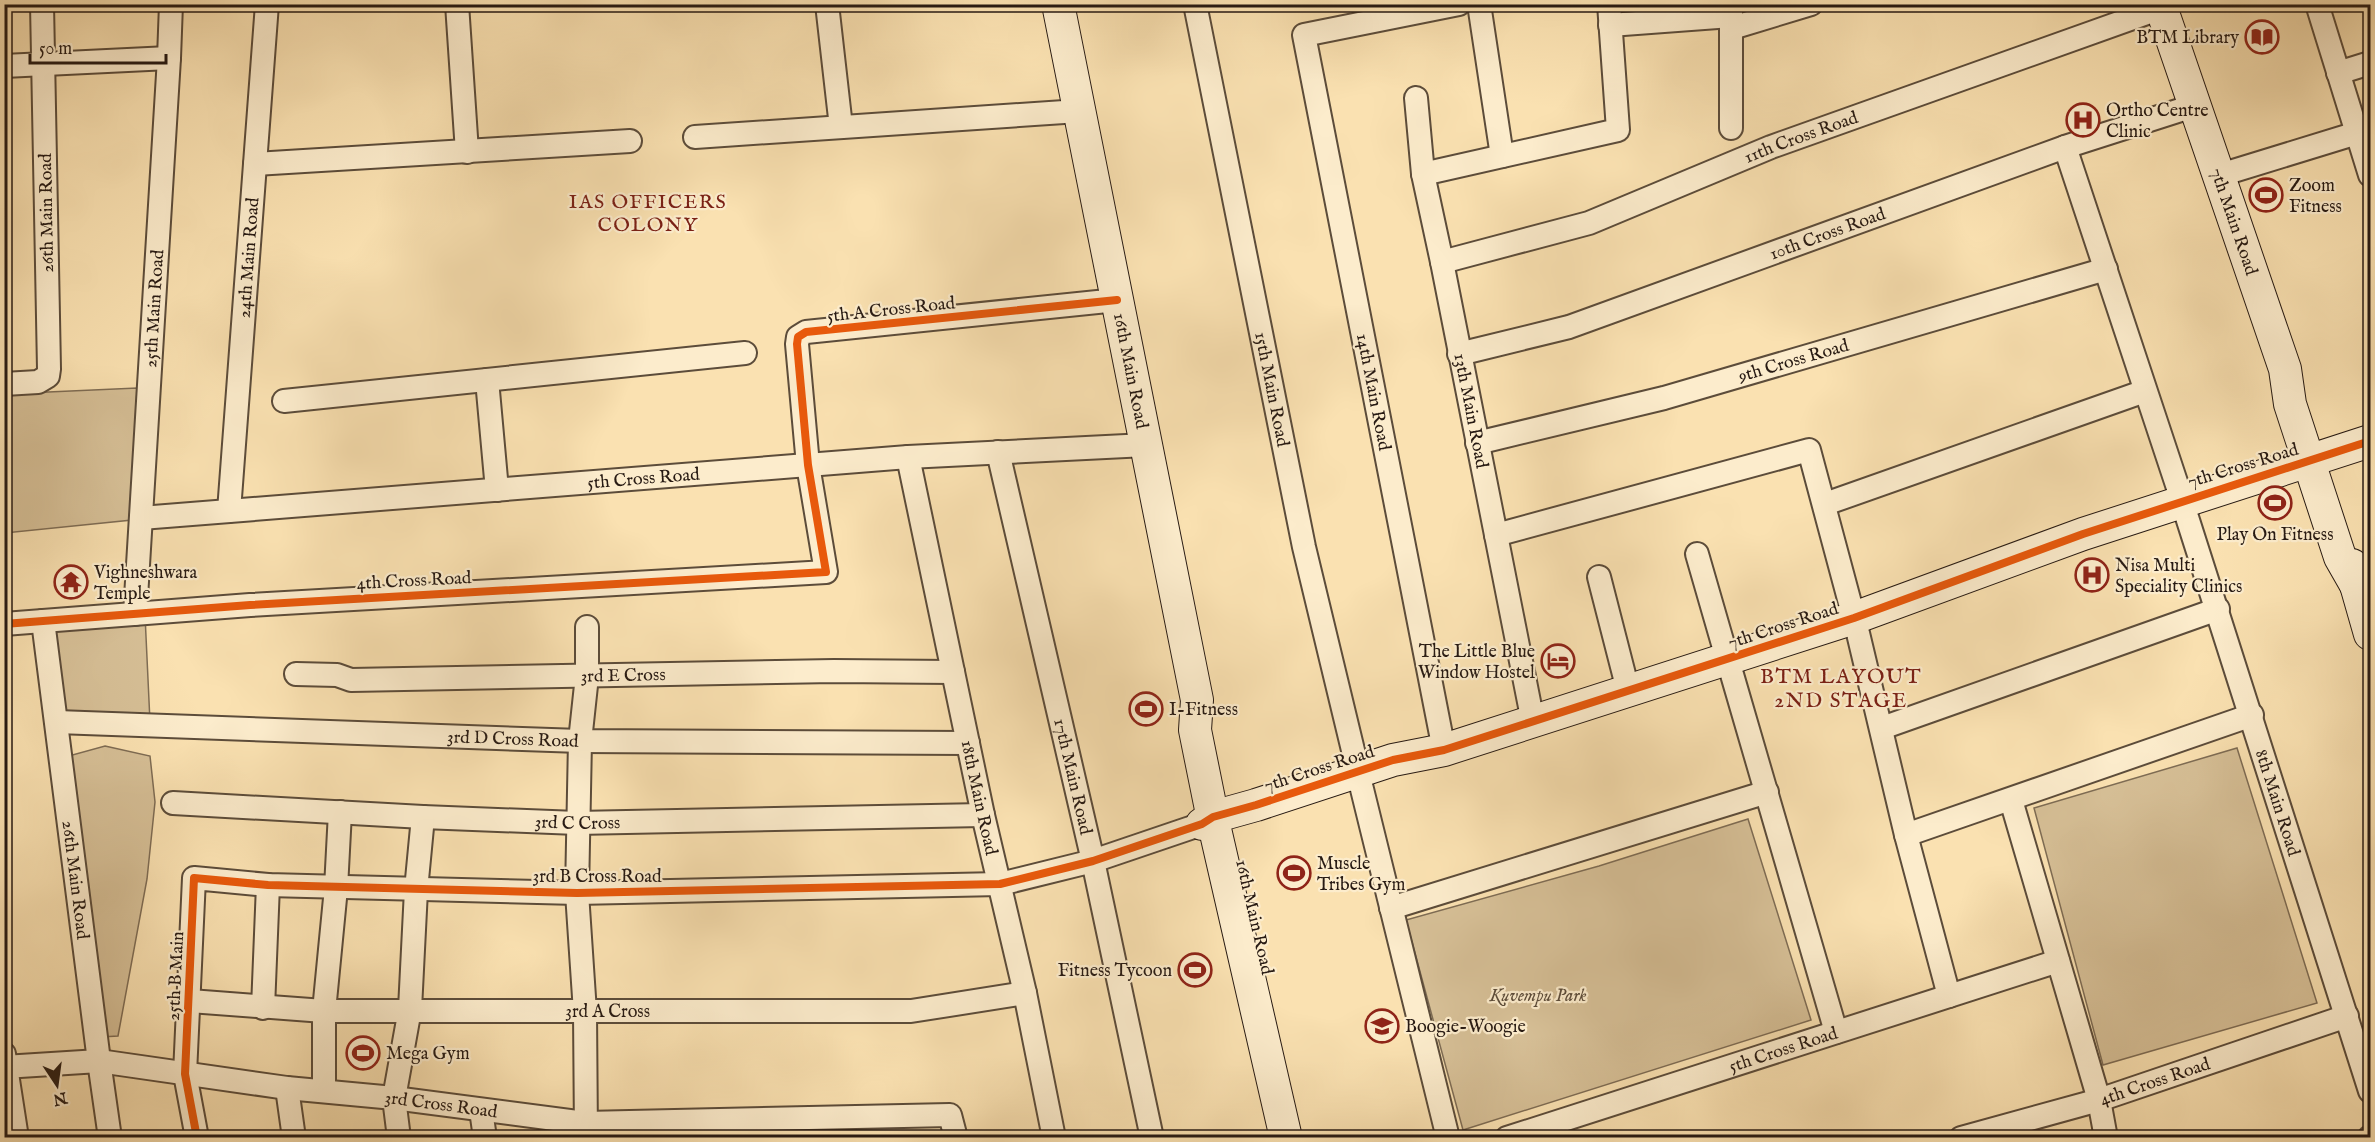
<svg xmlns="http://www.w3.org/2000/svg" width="2375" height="1142" font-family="'IM FELL English',serif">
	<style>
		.green { fill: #d6bf96; stroke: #7e6c54; stroke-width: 1.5 }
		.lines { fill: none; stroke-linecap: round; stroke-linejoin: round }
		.street-casing { stroke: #5c4c3a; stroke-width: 26 }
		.secondary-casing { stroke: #271a13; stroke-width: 34 }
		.street { stroke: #fceccc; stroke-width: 22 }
		.secondary { stroke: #fceccc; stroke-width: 32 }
		.cycleway-casing { stroke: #fceccc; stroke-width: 11 }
		.cycleway { stroke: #e8590c; stroke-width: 8 }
		.labels { text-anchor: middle; stroke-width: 4.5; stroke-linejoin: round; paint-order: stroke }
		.poi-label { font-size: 18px; fill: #271a13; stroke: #fceccc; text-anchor: start }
		.street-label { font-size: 18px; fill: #271a13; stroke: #fceccc }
		.park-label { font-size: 18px; font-style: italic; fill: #5c4c3a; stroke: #fceccc }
		.neighbourhood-label { font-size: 20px; letter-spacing: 1.5px; fill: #7a1f14; stroke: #fceccc }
		.quarter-label { font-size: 21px; letter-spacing: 1.5px; fill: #7a1f14; stroke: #fceccc }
	</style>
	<rect width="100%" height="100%" fill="#fae1b1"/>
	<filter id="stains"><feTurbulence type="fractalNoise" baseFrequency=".00333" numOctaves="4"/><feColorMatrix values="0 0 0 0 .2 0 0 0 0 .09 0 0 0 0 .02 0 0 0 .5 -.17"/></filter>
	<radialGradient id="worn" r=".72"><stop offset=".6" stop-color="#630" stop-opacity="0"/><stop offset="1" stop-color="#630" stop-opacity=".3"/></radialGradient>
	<!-- green -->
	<g class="green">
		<polygon points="137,388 132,520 5,533 4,394"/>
		<polygon points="145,615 150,722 58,720 46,624"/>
		<polygon points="105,746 150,756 155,802 147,879 118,1036 101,1037 65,757"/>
		<polygon points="2237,748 2317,1003 2103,1065 2034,808"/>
		<polygon points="1748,819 1811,1020 1463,1130 1406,920 1599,866"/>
	</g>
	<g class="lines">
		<!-- street casing -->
		<g class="street-casing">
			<g id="street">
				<polyline points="457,4 467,152"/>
				<polyline points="827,4 841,127"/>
				<path id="s1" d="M1195,4L1304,547L1358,771"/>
				<polyline points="1479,4 1502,156"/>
				<polyline points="1731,4 1731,128"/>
				<polyline points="2317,4 2370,175"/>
				<polyline points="1610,25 1731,16"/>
				<polyline points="1732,28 1811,4"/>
				<polyline points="4,66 169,58"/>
				<polyline points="2338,73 2370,63"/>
				<path id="s2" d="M1416,98L1423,174L1442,262L1533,722"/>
				<polyline points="695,137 1079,111"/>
				<polyline points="2065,147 2182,500"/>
				<polyline points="255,164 630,141"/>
				<polyline points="1423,174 1618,130 1609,4"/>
				<polyline points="2217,176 2357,133"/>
				<path id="s3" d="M1442,262L1589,223L1771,147L2161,8"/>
				<path id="s4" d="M1459,354L1569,327L2065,147L2193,106"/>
				<polyline points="487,380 497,490"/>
				<polyline points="4,384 38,382 48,376 49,369 42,4"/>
				<polyline points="284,401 745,353"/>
				<path id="s5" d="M1477,443L1664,398L2106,269"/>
				<path id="s6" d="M998,452L1093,861L1152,1138"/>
				<path id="s7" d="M908,457L983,815L1025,993L1054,1138"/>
				<polyline points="1825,504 2145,391"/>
				<path id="s8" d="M229,511L267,4"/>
				<path id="s9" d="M2186,514L2370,1091"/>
				<path id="s10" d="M141,518L908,457L1146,445"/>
				<polyline points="1496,535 1809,450 1854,618"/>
				<polyline points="1697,554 1727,658"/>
				<polyline points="1599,577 1628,690"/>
				<path id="s11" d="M135,614L169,58L171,4"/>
				<path id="s12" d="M43,621L99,1061L110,1138"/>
				<polyline points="4,624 250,605 826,572 808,465 797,344 798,337 806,332 1117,300"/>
				<polyline points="1857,629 1906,835 1949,996"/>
				<polyline points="1731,671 1836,1032"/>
				<path id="s13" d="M296,674L337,675L351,680L834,671L953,672"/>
				<path id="s14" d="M57,722L580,741L968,743"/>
				<polyline points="1882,728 2218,609"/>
				<polyline points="1444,750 1304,35 1459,4"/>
				<polyline points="1361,785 1448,1138"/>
				<polyline points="2011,800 2099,1100 2106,1138"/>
				<path id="s15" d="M173,803L423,817L577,823L983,815"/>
				<polyline points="1906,835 2252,715"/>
				<polyline points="1391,908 1767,792"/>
				<path id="s16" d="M190,1001L324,1011H911L1025,993"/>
				<polyline points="263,1008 268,885"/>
				<polyline points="4,1054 17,1138"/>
				<path id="s17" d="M4,1067L99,1061L287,1088L394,1098L585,1123L950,1115L956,1138"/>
				<polyline points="287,1088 294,1138"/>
				<polyline points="324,1090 324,1011 336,888 340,812"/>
				<polyline points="481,1110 485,1138"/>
				<polyline points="586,1136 585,1012 577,893 580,741 587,676 587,627"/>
				<polyline points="197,1138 185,1074 194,878 268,885 577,893 1000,884 1093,861 1202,824"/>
				<polyline points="399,1138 394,1098 410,1009 416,890 423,817"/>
				<path id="s18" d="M1507,1138L2058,961"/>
				<path id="s19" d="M1961,1138L2099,1100L2347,1016"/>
				<polyline points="2369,1138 2370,1137"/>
			</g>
		</g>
		<!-- secondary casing -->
		<g class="secondary-casing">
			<g id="secondary">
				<path id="s20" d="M1058,4L1197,700L1195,730L1215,829L1286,1138"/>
				<path id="s21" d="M2160,4L2285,369L2290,404L2340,557L2356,585"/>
				<polyline points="2352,565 2356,585 2370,634"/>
				<polyline points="1202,824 1213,817 1256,805 1393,760 1444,750 1854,618 2083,534 2370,441"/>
			</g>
		</g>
		<!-- street -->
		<use href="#street" class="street"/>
		<!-- secondary -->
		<use href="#secondary" class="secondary"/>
		<!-- cycleway casing -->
		<g class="cycleway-casing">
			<g id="cycleway">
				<polyline points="4,624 250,605 826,572 808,465 797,344 798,337 806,332 1117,300"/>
				<polyline points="197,1138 185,1074 194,878 268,885 577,893 1000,884 1093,861 1202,824 1213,817 1256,805 1393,760 1444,750 1854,618 2083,534 2370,441"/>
			</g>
		</g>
		<!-- cycleway -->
		<use href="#cycleway" class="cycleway"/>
	</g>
	<!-- icons -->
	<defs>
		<g id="library-ring" transform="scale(1.725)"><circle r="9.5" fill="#fceccc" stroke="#8f2418" stroke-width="1.5"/><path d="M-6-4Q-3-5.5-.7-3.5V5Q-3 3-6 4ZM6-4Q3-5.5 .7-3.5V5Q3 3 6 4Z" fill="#8f2418"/></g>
		<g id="hospital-ring" transform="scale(1.725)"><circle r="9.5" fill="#fceccc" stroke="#8f2418" stroke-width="1.5"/><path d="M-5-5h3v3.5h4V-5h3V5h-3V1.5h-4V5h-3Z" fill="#8f2418"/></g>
		<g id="stadium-ring" transform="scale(1.725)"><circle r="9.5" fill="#fceccc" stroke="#8f2418" stroke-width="1.5"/><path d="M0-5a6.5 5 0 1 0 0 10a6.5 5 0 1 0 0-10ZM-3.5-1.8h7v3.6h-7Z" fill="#8f2418"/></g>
		<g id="temple-ring" transform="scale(1.725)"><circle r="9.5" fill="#fceccc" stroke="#8f2418" stroke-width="1.5"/><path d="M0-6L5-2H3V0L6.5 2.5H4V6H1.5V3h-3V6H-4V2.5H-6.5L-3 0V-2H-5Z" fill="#8f2418"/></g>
		<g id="hotel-ring" transform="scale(1.725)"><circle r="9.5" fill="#fceccc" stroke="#8f2418" stroke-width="1.5"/><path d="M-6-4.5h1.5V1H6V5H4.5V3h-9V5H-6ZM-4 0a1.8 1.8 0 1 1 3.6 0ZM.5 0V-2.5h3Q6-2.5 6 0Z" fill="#8f2418"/></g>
		<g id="school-ring" transform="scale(1.725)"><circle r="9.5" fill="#fceccc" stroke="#8f2418" stroke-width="1.5"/><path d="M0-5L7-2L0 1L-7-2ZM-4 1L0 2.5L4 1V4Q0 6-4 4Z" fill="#8f2418"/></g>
	</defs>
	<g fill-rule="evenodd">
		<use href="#library-ring" x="2262" y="37"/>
		<use href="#hospital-ring" x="2083" y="120"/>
		<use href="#stadium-ring" x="2266" y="195"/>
		<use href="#stadium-ring" x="2275" y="503"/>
		<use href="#hospital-ring" x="2092" y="575"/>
		<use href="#temple-ring" x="71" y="582"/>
		<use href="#hotel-ring" x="1558" y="661"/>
		<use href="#stadium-ring" x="1146" y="709"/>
		<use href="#stadium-ring" x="1294" y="873"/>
		<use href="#stadium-ring" x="1195" y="970"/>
		<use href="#school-ring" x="1382" y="1026"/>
		<use href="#stadium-ring" x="363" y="1053"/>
	</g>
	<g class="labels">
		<!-- poi labels -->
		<g class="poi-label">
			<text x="2239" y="43" text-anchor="end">BTM Library</text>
			<text x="2106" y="116">Ortho Centre<tspan x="2106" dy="21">Clinic</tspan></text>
			<text x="2289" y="191">Zoom<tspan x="2289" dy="21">Fitness</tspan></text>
			<text x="2275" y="540" text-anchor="middle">Play On Fitness</text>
			<text x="2115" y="571">Nisa Multi<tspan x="2115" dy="21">Speciality Clinics</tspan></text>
			<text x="94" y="578">Vighneshwara<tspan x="94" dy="21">Temple</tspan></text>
			<text x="1535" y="657" text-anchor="end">The Little Blue<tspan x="1535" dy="21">Window Hostel</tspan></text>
			<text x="1169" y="715">I-Fitness</text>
			<text x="1317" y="869">Muscle<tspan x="1317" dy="21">Tribes Gym</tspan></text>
			<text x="1172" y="976" text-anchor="end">Fitness Tycoon</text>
			<text x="1405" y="1032">Boogie-Woogie</text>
			<text x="386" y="1059">Mega Gym</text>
		</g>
		<!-- street labels -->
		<g class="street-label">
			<text dy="6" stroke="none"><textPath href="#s3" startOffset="381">11th Cross Road</textPath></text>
			<text transform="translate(46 213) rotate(-91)" y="6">26th Main Road</text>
			<text dy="6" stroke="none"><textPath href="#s21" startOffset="230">7th Main Road</textPath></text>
			<text dy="6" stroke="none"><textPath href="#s4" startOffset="388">10th Cross Road</textPath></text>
			<text dy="6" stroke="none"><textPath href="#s8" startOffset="254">24th Main Road</textPath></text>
			<text dy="6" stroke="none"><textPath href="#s11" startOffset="306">25th Main Road</textPath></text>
			<text transform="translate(891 309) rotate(-6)" y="6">5th A Cross Road</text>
			<text dy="6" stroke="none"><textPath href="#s5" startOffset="327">9th Cross Road</textPath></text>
			<text dy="6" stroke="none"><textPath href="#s20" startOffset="374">16th Main Road</textPath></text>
			<text dy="6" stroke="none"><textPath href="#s1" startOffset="393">15th Main Road</textPath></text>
			<text transform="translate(1374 392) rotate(79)" y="6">14th Main Road</text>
			<text dy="6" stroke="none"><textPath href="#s2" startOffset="318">13th Main Road</textPath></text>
			<text transform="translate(2243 465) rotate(-17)" y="6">7th Cross Road</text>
			<text dy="6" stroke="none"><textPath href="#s10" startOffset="504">5th Cross Road</textPath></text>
			<text transform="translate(414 580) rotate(-3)" y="6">4th Cross Road</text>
			<text transform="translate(1783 625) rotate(-18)" y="6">7th Cross Road</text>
			<text dy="6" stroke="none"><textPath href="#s13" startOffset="328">3rd E Cross</textPath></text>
			<text dy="6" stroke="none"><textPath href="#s14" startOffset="456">3rd D Cross Road</textPath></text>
			<text transform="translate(1319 768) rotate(-18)" y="6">7th Cross Road</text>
			<text dy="6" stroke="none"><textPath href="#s6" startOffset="333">17th Main Road</textPath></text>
			<text dy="6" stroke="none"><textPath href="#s7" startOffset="348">18th Main Road</textPath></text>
			<text dy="6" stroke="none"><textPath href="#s9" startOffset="303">8th Main Road</textPath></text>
			<text dy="6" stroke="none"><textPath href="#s15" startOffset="405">3rd C Cross</textPath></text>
			<text x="597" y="882">3rd B Cross Road</text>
			<text dy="6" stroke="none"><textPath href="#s12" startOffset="261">26th Main Road</textPath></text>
			<text transform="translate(1255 917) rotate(77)" y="6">16th Main Road</text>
			<text transform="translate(175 976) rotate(-87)" y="6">25th B Main</text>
			<text dy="6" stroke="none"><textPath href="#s16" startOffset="418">3rd A Cross</textPath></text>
			<text dy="6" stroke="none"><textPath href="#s18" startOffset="290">5th Cross Road</textPath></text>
			<text dy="6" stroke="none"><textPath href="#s19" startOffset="202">4th Cross Road</textPath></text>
			<text dy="6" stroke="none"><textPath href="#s17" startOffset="440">3rd Cross Road</textPath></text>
		</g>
		<!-- park labels -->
		<g class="park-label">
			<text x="1538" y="1001">Kuvempu Park</text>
		</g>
		<!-- neighbourhood labels -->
		<g class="neighbourhood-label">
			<text x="648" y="208">IAS OFFICERS<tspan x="648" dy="23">COLONY</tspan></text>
		</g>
		<!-- quarter labels -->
		<g class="quarter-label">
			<text x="1841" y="683">BTM LAYOUT<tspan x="1841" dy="24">2ND STAGE</tspan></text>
		</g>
	</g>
	<!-- margin -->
	<rect width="2375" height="1142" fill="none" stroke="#fae1b1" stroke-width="24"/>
	<rect x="6" y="6" width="2363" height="1130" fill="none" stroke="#271a13" stroke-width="3"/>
	<rect x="12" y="12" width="2351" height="1118" fill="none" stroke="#271a13" stroke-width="1.5"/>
	<!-- north arrow -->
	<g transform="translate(57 1085) rotate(167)" stroke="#fceccc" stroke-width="4.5" paint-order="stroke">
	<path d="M0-4.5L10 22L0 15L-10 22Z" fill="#271a13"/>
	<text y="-9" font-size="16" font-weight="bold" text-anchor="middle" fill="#271a13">N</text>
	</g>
	<!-- scale -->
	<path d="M30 54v9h136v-9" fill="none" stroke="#271a13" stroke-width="3"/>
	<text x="39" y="54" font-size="18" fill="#271a13" stroke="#fceccc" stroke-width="4.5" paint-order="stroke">50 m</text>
	<rect width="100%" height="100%" filter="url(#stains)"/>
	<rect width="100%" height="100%" fill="url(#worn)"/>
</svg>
